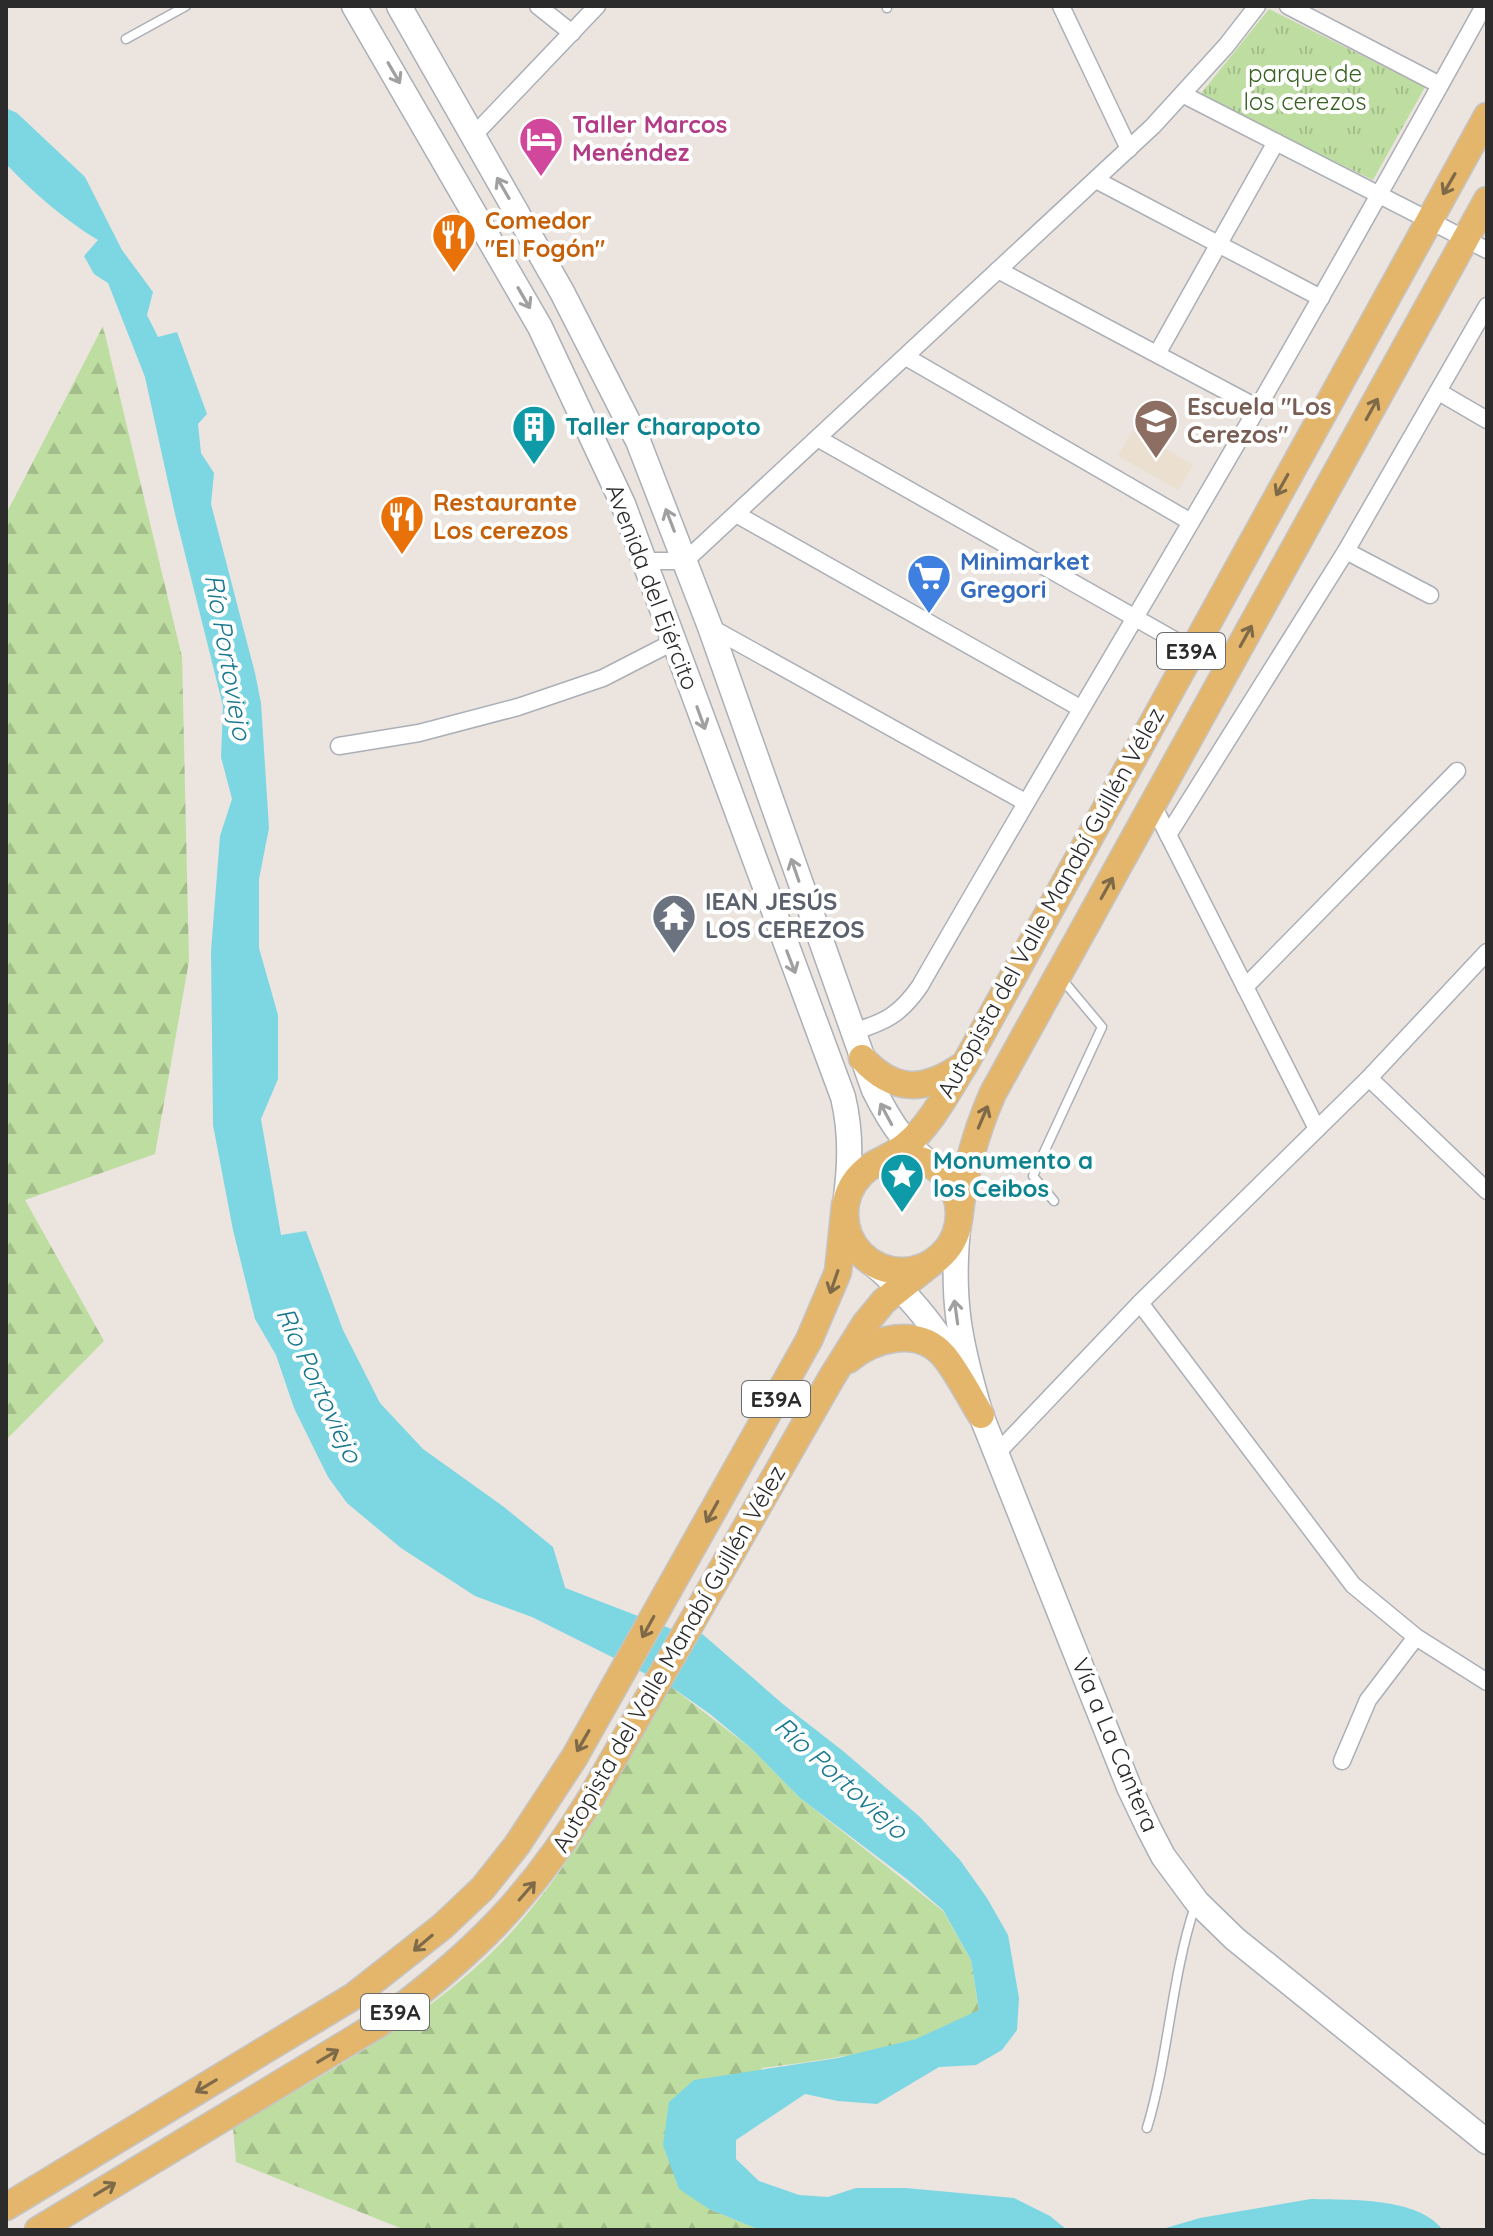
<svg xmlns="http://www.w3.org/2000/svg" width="1493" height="2236" font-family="Quicksand,sans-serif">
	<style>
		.education { fill: #ebdfd0 }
		.forest { fill: url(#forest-firs) }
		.park { fill: url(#park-tufts) }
		.water { fill: #7cd7e3 }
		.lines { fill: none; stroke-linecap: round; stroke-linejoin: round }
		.river { stroke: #7cd7e3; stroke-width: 36 }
		.lane-casing { stroke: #abafb6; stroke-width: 11 }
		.street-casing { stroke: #abafb6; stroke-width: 19 }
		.secondary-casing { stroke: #abafb6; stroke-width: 27 }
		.primary-casing { stroke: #c4c4c4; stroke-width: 29 }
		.lane { stroke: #fff; stroke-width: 8 }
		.street { stroke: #fff; stroke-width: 16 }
		.secondary { stroke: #fff; stroke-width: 24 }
		.primary { stroke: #e4b66c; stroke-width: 26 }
		.oneway { stroke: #a0a0a0 }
		.oneway2 { stroke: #7e6a48 }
		.labels { text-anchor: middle; stroke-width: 8; stroke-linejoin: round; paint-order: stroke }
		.shield { fill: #fff; stroke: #6b6b6b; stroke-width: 2 }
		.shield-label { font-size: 22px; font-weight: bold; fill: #2b2b2b }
		.park-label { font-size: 24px; fill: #386221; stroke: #fff }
		.hotel-label { font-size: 24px; font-weight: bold; fill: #b23c85; stroke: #fff; text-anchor: start }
		.food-label { font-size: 24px; font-weight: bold; fill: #c56008; stroke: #fff; text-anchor: start }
		.education-label { font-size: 24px; font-weight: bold; fill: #785e54; stroke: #fff; text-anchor: start }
		.culture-label { font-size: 24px; font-weight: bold; fill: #0d838f; stroke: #fff; text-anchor: start }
		.shop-label { font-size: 24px; font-weight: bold; fill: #366cbe; stroke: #fff; text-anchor: start }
		.street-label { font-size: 24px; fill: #2b2b2b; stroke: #fff }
		.worship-label { font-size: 24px; font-weight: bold; fill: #5b616d; stroke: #fff; text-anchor: start }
		.water-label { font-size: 26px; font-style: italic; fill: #1a7990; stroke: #fff }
	</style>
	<defs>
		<pattern id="forest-firs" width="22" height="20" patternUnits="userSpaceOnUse" patternTransform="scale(2)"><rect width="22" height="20" fill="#bedda1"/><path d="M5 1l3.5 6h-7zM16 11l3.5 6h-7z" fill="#a3be8b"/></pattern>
		<pattern id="park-tufts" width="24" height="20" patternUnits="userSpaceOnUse" patternTransform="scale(2)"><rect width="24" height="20" fill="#bedda1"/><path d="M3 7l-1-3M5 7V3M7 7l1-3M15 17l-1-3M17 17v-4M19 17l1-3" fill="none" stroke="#a3be8b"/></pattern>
	</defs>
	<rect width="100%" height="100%" fill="#ece4df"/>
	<!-- education -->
	<polygon class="education" points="1133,430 1193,465 1178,490 1118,456"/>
	<!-- forest -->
	<g class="forest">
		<polygon points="103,326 182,657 189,961 155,1154 25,1200 104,1341 6,1440 6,514"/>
		<path d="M670,1686L752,1749L800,1798L943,1911L971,1960L979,2011C921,2049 830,2059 762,2068L709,2209L760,2230H405L236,2162L233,2127C330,2071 441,2012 516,1927C579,1855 624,1769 670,1686Z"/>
	</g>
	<!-- park -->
	<polygon class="park" points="1269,9 1425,87 1373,180 1199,96"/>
	<!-- water -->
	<g class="water">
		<path d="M6,108L17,113L85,177L122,250L153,292L147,315L158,337L177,332L207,414L198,424L201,453L214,473L211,504L255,673L261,703L269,828L259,879V948L278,1015V1079L261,1119L281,1235L306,1231L343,1330L380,1403L423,1449L504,1507L553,1547L573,1614L614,1634L700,1632L784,1705L843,1751L920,1817L960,1860L987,1898L1008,1935L1019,1998L1017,2030L1002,2050L976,2065L939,2067L877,2104L838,2101L805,2094L736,2140V2159L759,2181L799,2195L828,2197L856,2188H906L1014,2198L1050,2216L1067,2230H760L709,2209L679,2189L663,2145L669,2102L694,2080L838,2058L916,2039L979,2010L971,1960L943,1910L908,1880L800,1798L752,1749L710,1714L670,1686L532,1617L475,1596L401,1548L347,1503L328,1477L294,1408L276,1355L255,1319L233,1230L213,1125L211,951L220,836L232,799L221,757L223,706L175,514L145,377L108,283L94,274L84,256L98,240C63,219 34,193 6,164Z"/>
		<path d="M1311,2199C1350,2200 1418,2197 1443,2230H1159L1200,2218Z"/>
	</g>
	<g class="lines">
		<!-- river -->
		<polyline class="river" points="526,1592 676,1650"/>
		<!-- lane casing -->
		<g class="lane-casing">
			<g id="lane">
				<polyline points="887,6 887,8"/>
				<polyline points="126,39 186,6"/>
				<polyline points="1054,1201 1033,1176 1102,1027 1061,978"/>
				<path d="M1147,2128C1169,2055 1171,1978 1195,1906"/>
			</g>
		</g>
		<!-- street casing -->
		<g class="street-casing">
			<g id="street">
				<polyline points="538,6 572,33"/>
				<polyline points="1061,6 1129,149"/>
				<polyline points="1288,6 1440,85"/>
				<polyline points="1184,95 1487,250"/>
				<polyline points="473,136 597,6"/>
				<polyline points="1096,180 1321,298"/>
				<polyline points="998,270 1258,408"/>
				<polyline points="1157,354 1276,142"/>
				<polyline points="906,357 1191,522"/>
				<polyline points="1439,392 1487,420"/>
				<polyline points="819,439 1192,650"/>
				<polyline points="736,514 1080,708"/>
				<polyline points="1346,551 1430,595"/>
				<polyline points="645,561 685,561 1153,126 1226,46 1257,6"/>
				<polyline points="710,627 1025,802"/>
				<polyline points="339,746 419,733 518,707 603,678 675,641"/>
				<polyline points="1153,805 1317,1129"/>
				<polyline points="1168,835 1346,551 1487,306"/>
				<polyline points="1245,987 1457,771"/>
				<path d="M853,1032C885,1022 900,1015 920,986C1031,792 1146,601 1258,407C1335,274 1410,140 1484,6"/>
				<polyline points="1369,1078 1487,1191"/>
				<polyline points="1140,1303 1353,1585 1416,1637 1487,1682"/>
				<polyline points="997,1453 1140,1303 1369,1078 1487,952"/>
				<polyline points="1342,1761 1368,1700 1416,1637"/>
			</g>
		</g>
		<!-- secondary casing -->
		<g class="secondary-casing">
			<g id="secondary">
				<path d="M354,6L540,327L623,504L843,1097C852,1135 850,1168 845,1205"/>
				<path d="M399,6L562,292L638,441L710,627L874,1090C892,1126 906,1146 938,1170"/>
				<path d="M959,1219C950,1297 959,1341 981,1415L1129,1787L1149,1829L1163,1856L1197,1902L1235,1939L1487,2142"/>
				<path d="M868,1260C903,1288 932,1322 955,1361"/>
			</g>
		</g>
		<!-- primary casing -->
		<g class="primary-casing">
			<g id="primary">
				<path d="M862,1058C894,1093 924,1092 962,1066"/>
				<circle cx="902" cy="1214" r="57"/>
				<path d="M872,1166C883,1159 895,1154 905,1146C931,1125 947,1092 965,1064L1487,116"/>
				<path d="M959,1219C964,1174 975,1134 993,1093L1487,200"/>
				<path d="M848,1360C874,1338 918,1326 944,1356C958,1373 969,1396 981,1415"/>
				<polyline points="6,2207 354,1996 443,1926 483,1888 517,1845 574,1758 809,1340 838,1272 845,1205"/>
				<path d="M38,2230L377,2025C472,1956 530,1898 591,1798L832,1377L865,1324L884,1301L938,1258"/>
			</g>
		</g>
		<!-- lane -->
		<use href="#lane" class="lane"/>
		<!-- street -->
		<use href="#street" class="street"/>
		<!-- secondary -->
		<use href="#secondary" class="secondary"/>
		<!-- primary -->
		<use href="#primary" class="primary"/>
	</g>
	<!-- one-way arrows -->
	<defs><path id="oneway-shaft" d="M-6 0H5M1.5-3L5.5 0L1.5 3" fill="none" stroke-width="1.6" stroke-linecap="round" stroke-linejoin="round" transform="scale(2)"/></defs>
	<g class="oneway">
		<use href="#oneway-shaft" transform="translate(394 73) rotate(60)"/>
		<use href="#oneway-shaft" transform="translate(503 188) rotate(-120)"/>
		<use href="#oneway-shaft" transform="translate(524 298) rotate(60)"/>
		<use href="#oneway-shaft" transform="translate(670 520) rotate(-111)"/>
		<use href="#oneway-shaft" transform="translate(701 718) rotate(70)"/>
		<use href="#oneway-shaft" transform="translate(795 870) rotate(-109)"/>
		<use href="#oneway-shaft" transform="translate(791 962) rotate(69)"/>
		<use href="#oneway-shaft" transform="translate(886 1114) rotate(-118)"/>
		<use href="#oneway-shaft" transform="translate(956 1312) rotate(-98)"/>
	</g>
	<g class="oneway2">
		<use href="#oneway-shaft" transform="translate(1449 184) rotate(120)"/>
		<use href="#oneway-shaft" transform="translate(1372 409) rotate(-61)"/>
		<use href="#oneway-shaft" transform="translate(1282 485) rotate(119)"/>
		<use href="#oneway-shaft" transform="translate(1246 636) rotate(-61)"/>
		<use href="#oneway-shaft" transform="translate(1107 888) rotate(-61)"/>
		<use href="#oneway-shaft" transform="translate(983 1117) rotate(-67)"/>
		<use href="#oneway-shaft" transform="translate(834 1282) rotate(109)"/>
		<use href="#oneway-shaft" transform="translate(712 1512) rotate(119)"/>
		<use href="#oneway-shaft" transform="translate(648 1627) rotate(119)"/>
		<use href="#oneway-shaft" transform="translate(583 1741) rotate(120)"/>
		<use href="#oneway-shaft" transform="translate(527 1891) rotate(-49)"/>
		<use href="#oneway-shaft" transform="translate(423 1943) rotate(140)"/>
		<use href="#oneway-shaft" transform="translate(328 2056) rotate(-31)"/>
		<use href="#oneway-shaft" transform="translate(206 2086) rotate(149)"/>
		<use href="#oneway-shaft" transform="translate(105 2189) rotate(-31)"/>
	</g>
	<!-- icons -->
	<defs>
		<g id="hotel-pin" transform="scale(2.3)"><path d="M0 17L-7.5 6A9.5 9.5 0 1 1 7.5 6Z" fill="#d1479c" stroke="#fff"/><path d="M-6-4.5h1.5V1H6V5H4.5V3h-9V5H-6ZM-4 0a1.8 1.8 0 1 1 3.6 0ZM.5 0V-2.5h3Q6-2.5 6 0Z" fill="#fff"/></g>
		<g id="restaurant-pin" transform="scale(2.3)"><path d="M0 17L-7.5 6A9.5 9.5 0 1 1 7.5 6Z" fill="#e8710a" stroke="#fff"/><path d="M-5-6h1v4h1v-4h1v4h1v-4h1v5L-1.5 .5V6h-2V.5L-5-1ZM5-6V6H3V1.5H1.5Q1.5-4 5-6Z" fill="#fff"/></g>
		<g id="school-pin" transform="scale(2.3)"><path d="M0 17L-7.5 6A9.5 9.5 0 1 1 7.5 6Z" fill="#8d6e63" stroke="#fff"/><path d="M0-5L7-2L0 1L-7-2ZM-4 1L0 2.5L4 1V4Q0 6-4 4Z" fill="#fff"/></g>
		<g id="building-pin" transform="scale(2.3)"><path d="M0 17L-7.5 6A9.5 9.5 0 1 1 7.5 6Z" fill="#0f9aa8" stroke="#fff"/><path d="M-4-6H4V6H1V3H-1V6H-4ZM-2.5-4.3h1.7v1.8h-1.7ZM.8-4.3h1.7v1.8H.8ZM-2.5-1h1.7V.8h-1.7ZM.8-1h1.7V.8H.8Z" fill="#fff"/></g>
		<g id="supermarket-pin" transform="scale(2.3)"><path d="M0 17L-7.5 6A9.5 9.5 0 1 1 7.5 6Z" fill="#3f7fe0" stroke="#fff"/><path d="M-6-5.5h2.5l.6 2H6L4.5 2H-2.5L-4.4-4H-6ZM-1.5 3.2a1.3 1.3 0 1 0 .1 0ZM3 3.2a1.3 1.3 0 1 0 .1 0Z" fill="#fff"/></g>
		<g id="temple-pin" transform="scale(2.3)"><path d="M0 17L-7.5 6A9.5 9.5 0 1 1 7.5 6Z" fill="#6b7280" stroke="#fff"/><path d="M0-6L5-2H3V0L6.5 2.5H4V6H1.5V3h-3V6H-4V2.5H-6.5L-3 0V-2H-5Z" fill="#fff"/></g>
		<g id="sight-pin" transform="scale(2.3)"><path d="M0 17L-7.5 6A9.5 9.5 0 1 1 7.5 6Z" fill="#0f9aa8" stroke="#fff"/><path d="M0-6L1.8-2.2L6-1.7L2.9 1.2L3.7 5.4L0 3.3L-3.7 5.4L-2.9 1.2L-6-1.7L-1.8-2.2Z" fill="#fff"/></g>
	</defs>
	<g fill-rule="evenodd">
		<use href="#hotel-pin" x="541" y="139"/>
		<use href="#restaurant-pin" x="454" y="235"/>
		<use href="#school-pin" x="1156" y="421"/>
		<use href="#building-pin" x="534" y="427"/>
		<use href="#restaurant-pin" x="402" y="517"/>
		<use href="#supermarket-pin" x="929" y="576"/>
		<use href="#temple-pin" x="674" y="916"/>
		<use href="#sight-pin" x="902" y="1175"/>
	</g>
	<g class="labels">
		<!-- shield labels -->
		<g class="shield">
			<rect x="1157" y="633" width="68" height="36" rx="6"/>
			<rect x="742" y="1381" width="68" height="36" rx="6"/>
			<rect x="361" y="1994" width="68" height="36" rx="6"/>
		</g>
		<g class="shield-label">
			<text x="1191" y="659">E39A</text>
			<text x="776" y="1407">E39A</text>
			<text x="395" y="2020">E39A</text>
		</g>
		<!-- park labels -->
		<g class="park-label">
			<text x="1305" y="82">parque de<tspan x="1305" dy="28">los cerezos</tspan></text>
		</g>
		<!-- hotel labels -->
		<g class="hotel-label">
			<text x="572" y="133">Taller Marcos<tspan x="572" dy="28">Menéndez</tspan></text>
		</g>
		<!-- food labels -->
		<g class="food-label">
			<text x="485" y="229">Comedor<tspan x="485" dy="28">"El Fogón"</tspan></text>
			<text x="433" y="511">Restaurante<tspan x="433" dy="28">Los cerezos</tspan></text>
		</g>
		<!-- education labels -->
		<g class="education-label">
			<text x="1187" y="415">Escuela "Los<tspan x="1187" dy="28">Cerezos"</tspan></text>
		</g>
		<!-- culture labels -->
		<g class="culture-label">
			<text x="565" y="435">Taller Charapoto</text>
			<text x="933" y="1169">Monumento a<tspan x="933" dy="28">los Ceibos</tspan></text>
		</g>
		<!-- shop labels -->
		<g class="shop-label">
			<text x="960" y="570">Minimarket<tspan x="960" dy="28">Gregori</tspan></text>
		</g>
		<!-- street labels -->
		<g class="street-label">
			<text transform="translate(652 587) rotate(69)" y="8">Avenida del Ejército</text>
			<text transform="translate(1051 903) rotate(-61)" y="8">Autopista del Valle Manabí Guillén Vélez</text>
			<text transform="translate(669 1659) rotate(-60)" y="8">Autopista del Valle Manabí Guillén Vélez</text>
			<text transform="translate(1115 1745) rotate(67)" y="8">Vía a La Cantera</text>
		</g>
		<!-- worship labels -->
		<g class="worship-label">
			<text x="705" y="910">IEAN JESÚS<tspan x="705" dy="28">LOS CEREZOS</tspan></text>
		</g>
		<!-- water labels -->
		<g class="water-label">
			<text transform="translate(228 657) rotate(80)" y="9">Río Portoviejo</text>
			<text transform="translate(319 1385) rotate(65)" y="9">Río Portoviejo</text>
			<text transform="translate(841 1778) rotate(42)" y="9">Río Portoviejo</text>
		</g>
	</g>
	<!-- border -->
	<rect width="1493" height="2236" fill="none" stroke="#2b2b2b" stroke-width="16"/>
</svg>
